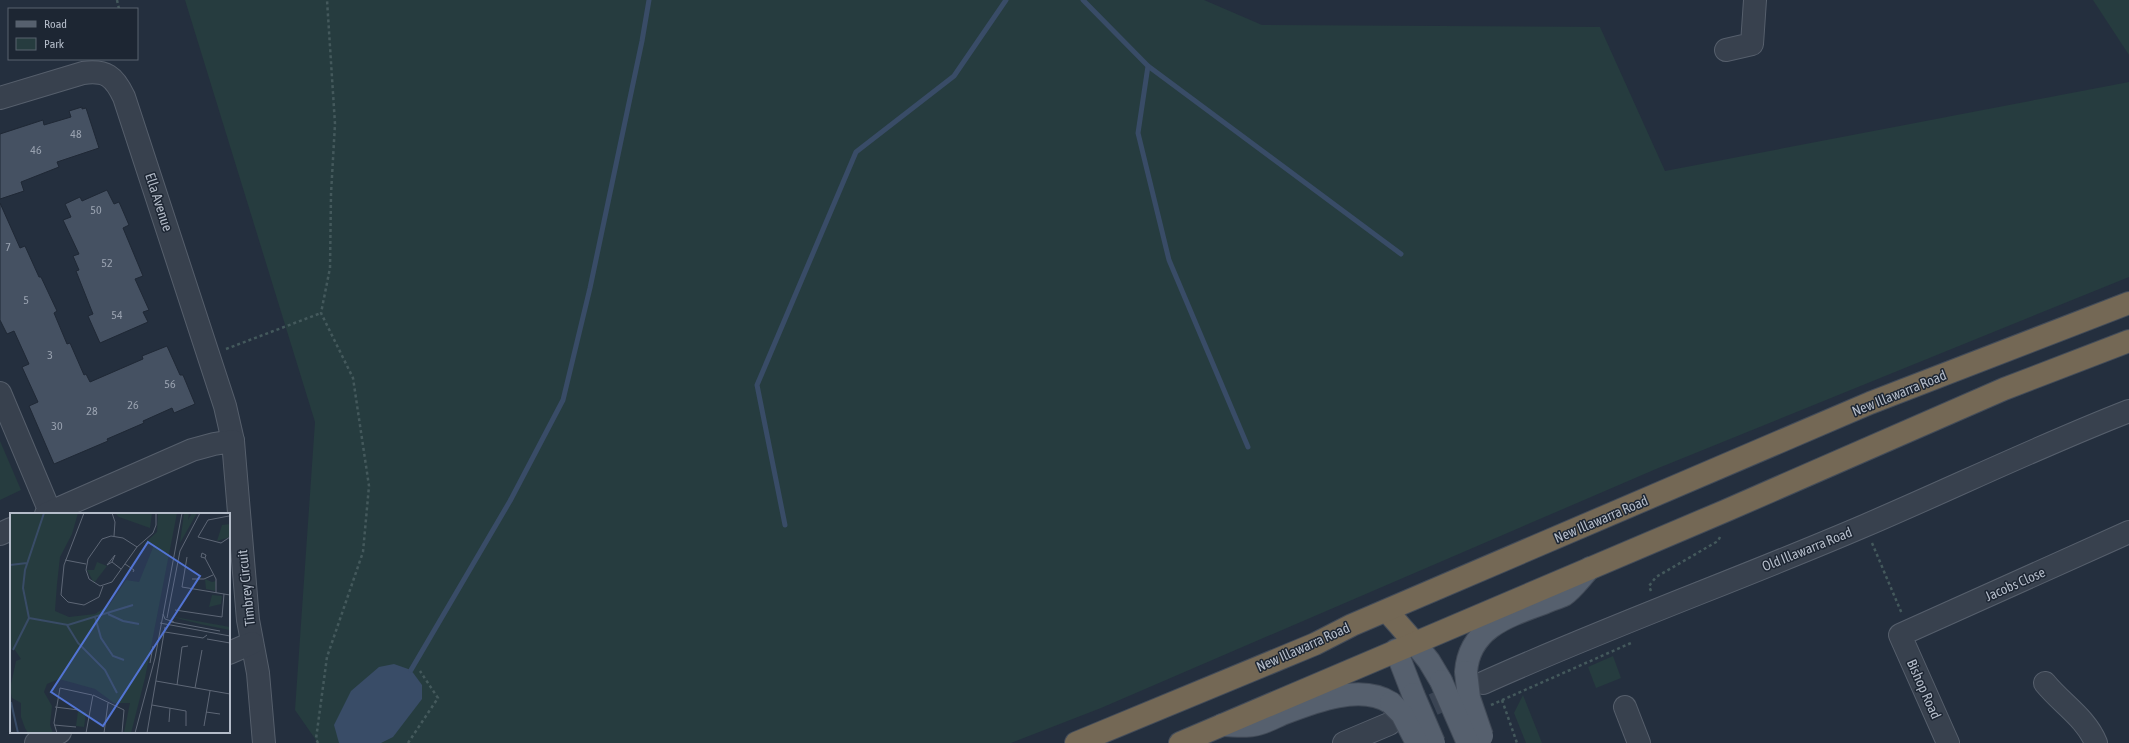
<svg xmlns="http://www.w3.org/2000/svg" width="2129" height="743" font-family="'Asap Condensed',sans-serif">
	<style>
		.green { fill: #263c3f }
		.water { fill: #394c67 }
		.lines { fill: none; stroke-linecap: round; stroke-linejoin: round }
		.stream { stroke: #394c67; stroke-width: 5 }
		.building { fill: #455162; stroke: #1f2835 }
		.minor-tunnel { stroke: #3a4453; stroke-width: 22; stroke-dasharray: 22 11; stroke-linecap: butt }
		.minor-casing { stroke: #565f6c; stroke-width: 24 }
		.major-casing { stroke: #414a57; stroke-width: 24 }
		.highway-casing { stroke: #434c59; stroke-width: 24 }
		.path { stroke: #44595c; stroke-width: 2.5; stroke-dasharray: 3 3; stroke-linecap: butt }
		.minor { stroke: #38414e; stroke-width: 22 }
		.major { stroke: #56606e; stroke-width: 22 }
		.highway { stroke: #746855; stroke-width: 22 }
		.major-bridge-casing { stroke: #414a57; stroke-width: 24; stroke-linecap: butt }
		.major-bridge { stroke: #56606e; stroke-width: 22 }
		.labels { text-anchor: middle; stroke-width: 3; stroke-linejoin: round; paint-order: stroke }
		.number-label { font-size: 12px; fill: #98a1af }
		.street-label { font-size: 14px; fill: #b4bcc9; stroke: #1d2633 }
		.inset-river { fill: none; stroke: #394c67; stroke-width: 2 }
		.inset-road { fill: none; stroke: #5e6776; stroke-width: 1 }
		.view { fill: #5274d3; fill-opacity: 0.15; stroke: #5274d3; stroke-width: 2 }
		.inset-edge { fill: none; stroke: #b4bcc9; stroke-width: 2 }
	</style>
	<rect width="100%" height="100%" fill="#242f3e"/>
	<!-- green -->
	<g class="green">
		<polygon points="185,0 1204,0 1262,25 1600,27 1665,171 2129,82 2129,277 1656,469 1101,708 1011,743 318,743 295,710 315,422"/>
		<polygon points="2093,0 2129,0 2129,55"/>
		<polygon points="0,441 21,490 0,500"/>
		<polygon points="1613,656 1621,678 1596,688 1588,667"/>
		<polygon points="1523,695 1542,743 1526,743 1514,713"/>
	</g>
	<!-- water -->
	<polygon class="water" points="394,664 411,670 422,685 422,699 393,737 381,743 339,743 334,725 351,691 379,667"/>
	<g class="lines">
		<!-- stream -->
		<g class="stream">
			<polyline points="1083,0 1148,66 1401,254"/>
			<polyline points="1148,66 1138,133 1169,260 1248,447"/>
			<polyline points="785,525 757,385 856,152 954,76 1006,0"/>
			<polyline points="411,670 510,501 563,400 590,288 642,41 649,0"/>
		</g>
	</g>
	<!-- building -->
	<g class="building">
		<polygon points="82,107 82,109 86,108 99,148 57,162 59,167 21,182 24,191 0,199 0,134 43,120 44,125 71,117 69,111"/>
		<polygon points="107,190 114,204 119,202 129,225 123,228 143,276 135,279 149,310 143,312 148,322 100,343 88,316 93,314 76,271 79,270 73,256 79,254 63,220 71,217 65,204 80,197 82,201"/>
		<polygon points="0,203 20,248 25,246 39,277 41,277 57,311 54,313 67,344 70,343 84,375 86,374 90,382 143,359 142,356 167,346 180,375 183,375 195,404 174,413 172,408 143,421 144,423 107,439 108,441 54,464 29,406 38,402 22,367 29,364 14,331 7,334 0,320"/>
	</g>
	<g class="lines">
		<!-- minor-tunnel -->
		<polyline class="minor-tunnel" points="1403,718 1466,690"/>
		<!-- minor casing -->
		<g class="minor-casing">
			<g id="minor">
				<polyline points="1726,50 1752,44 1755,0"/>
				<path d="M0,98L83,73C106,70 114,76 124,97L225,406L233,441"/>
				<polyline points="0,393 50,512"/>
				<polyline points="46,514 192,450 214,444 233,441 248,620 258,673 264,743"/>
				<polyline points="0,534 11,529"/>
				<polyline points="229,653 252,643"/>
				<path d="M1483,683C1609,626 1738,580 1864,526C1953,488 2039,446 2129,411"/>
				<path d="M2045,683C2062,704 2086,718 2096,743"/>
				<polyline points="1625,707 1639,743"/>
				<polyline points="36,743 60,732"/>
				<polyline points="1344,743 1389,724"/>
				<polyline points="1948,743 1900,635 2129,532"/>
			</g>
		</g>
		<!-- major casing -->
		<g class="major-casing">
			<g id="major">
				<polyline points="1414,642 1429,661 1441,681"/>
				<polyline points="1396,650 1413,694"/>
				<path d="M1466,672C1469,628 1508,616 1544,603C1550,600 1558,598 1564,595C1573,589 1582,576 1590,568"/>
				<path d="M1222,725C1232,725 1244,727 1253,725C1263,724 1273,718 1282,714C1313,702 1361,683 1391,703"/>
			</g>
		</g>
		<!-- highway casing -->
		<g class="highway-casing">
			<g id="highway">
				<polyline points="1387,611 1414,642"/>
				<polyline points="1076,743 1315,644 1352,625 1870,403 2129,303"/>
				<polyline points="1180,743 1725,511 2004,389 2129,341"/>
			</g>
		</g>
		<!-- path -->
		<g class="path">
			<polyline points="117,0 119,9"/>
			<polyline points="226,349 321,313"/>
			<polyline points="1872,543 1902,614"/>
			<polyline points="1651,591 1649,586 1656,577 1718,541 1721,535"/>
			<polyline points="1502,700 1517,743"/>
			<polyline points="1491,705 1631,643"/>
			<polyline points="318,743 316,739 327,657 363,552 369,486 353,378 321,313 330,268 331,194 335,124 327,0"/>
			<polyline points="408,743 438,698 420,671"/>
		</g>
		<!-- minor -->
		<use href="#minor" class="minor"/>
		<!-- major -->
		<use href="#major" class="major"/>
		<!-- highway -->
		<use href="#highway" class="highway"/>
		<!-- major-bridge casing -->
		<g class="major-bridge-casing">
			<g id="major-bridge">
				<polyline points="1466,672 1469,698 1482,736"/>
				<polyline points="1441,681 1468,743"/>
				<polyline points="1413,694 1434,743"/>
				<polyline points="1391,703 1402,714 1417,743"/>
			</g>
		</g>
		<!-- major-bridge -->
		<use href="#major-bridge" class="major-bridge"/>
	</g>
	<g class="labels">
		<!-- number labels -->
		<g class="number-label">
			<text x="76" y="138">48</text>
			<text x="36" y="154">46</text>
			<text x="96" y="214">50</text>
			<text x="8" y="251">7</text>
			<text x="107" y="267">52</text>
			<text x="26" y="304">5</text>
			<text x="117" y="319">54</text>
			<text x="50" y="359">3</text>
			<text x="170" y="388">56</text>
			<text x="133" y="409">26</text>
			<text x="92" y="415">28</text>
			<text x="57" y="430">30</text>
		</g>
		<!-- street labels -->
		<g class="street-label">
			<text transform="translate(159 202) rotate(72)" y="5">Ella Avenue</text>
			<text transform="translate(1899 393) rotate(-22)" y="5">New Illawarra Road</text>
			<text transform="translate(1601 519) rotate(-23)" y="5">New Illawarra Road</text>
			<text transform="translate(1807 549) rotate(-22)" y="5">Old Illawarra Road</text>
			<text transform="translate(2015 584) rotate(-24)" y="5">Jacobs Close</text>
			<text transform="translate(246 588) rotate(-96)" y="5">Timbrey Circuit</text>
			<text transform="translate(1303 647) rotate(-24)" y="5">New Illawarra Road</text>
			<text transform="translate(1924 689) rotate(66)" y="5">Bishop Road</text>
		</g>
	</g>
	<!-- overview -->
	<g transform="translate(10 513)">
		<rect width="220" height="220" fill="#242f3e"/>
		<path d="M0,0H68L62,21L50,44L47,71L45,98L59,104L85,101L100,91L116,67L129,69L144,32L134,31L147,19L148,0H167L135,165L121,220H114L120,190H104L85,176L49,166L37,171L34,179L42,193L40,212L43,220H18L15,215L11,204V190L2,185L0,176L6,148L11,146L5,137L0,136ZM105,0H142L140,15L109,4ZM174,0H179L178,7L182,0H187L170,30ZM220,11V24L207,28L212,12ZM87,49L97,53L84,70L77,57H84ZM195,66L202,69L206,68L205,78L196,76ZM202,82L212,83L211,91L199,94ZM159,103L220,114V117L190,111ZM68,198L76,199L74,214L66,213Z" fill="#263c3f"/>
		<path class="inset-river" d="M0,52L17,50M98,101L113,108L129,111M85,104L91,125L103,143L114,147M19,105L58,112L123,92M57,112L68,130L95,157L107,180M3,137L19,105L13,75L15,57L34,0M1,189L8,220"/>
		<path class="inset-road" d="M74,0L54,52L51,82L58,89L74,92L89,84L93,73M102,0L105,9L104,23M219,3L198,7L188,24L211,30L220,24M127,34L113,25L101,23L92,26L78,46L76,57L79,66L90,73L102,69L127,34L143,20L146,12V0M177,44L172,74L220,82M195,45L196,42L192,40L191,44L195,45L206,66V80M55,47L76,51M102,49L105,42L97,52L102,49L111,56M115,51L124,57L123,59M182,66H194L203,62M165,97L212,104L214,81M153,101L155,106L164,109M157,105L170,38L190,0M161,109L210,118M150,110L220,123M155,119L193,125L197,122M197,126L220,130M140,150L143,133M146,168L220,181M167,172L172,134L178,133M185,175L192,137M142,192L176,198V213M45,194L69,197M196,199L210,201M159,209L160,195M44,212L66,214M194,213L200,178M47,220L44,210L50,175L82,182M76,220L83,182L114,197L112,220M94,220L98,190M125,220L145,145L172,0M137,220L155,114"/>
		<path class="view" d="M138,29L190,63L93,213L41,179Z"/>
		<rect width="220" height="220" class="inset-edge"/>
	</g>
	<!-- legend -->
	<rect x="8" y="8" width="130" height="52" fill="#1d2633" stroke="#59626f"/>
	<rect x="16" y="21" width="20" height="6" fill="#56606e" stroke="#59626f"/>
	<text x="44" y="28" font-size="12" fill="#b4bcc9">Road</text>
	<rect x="16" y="38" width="20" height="12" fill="#263c3f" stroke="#59626f"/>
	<text x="44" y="48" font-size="12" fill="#b4bcc9">Park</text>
</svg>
